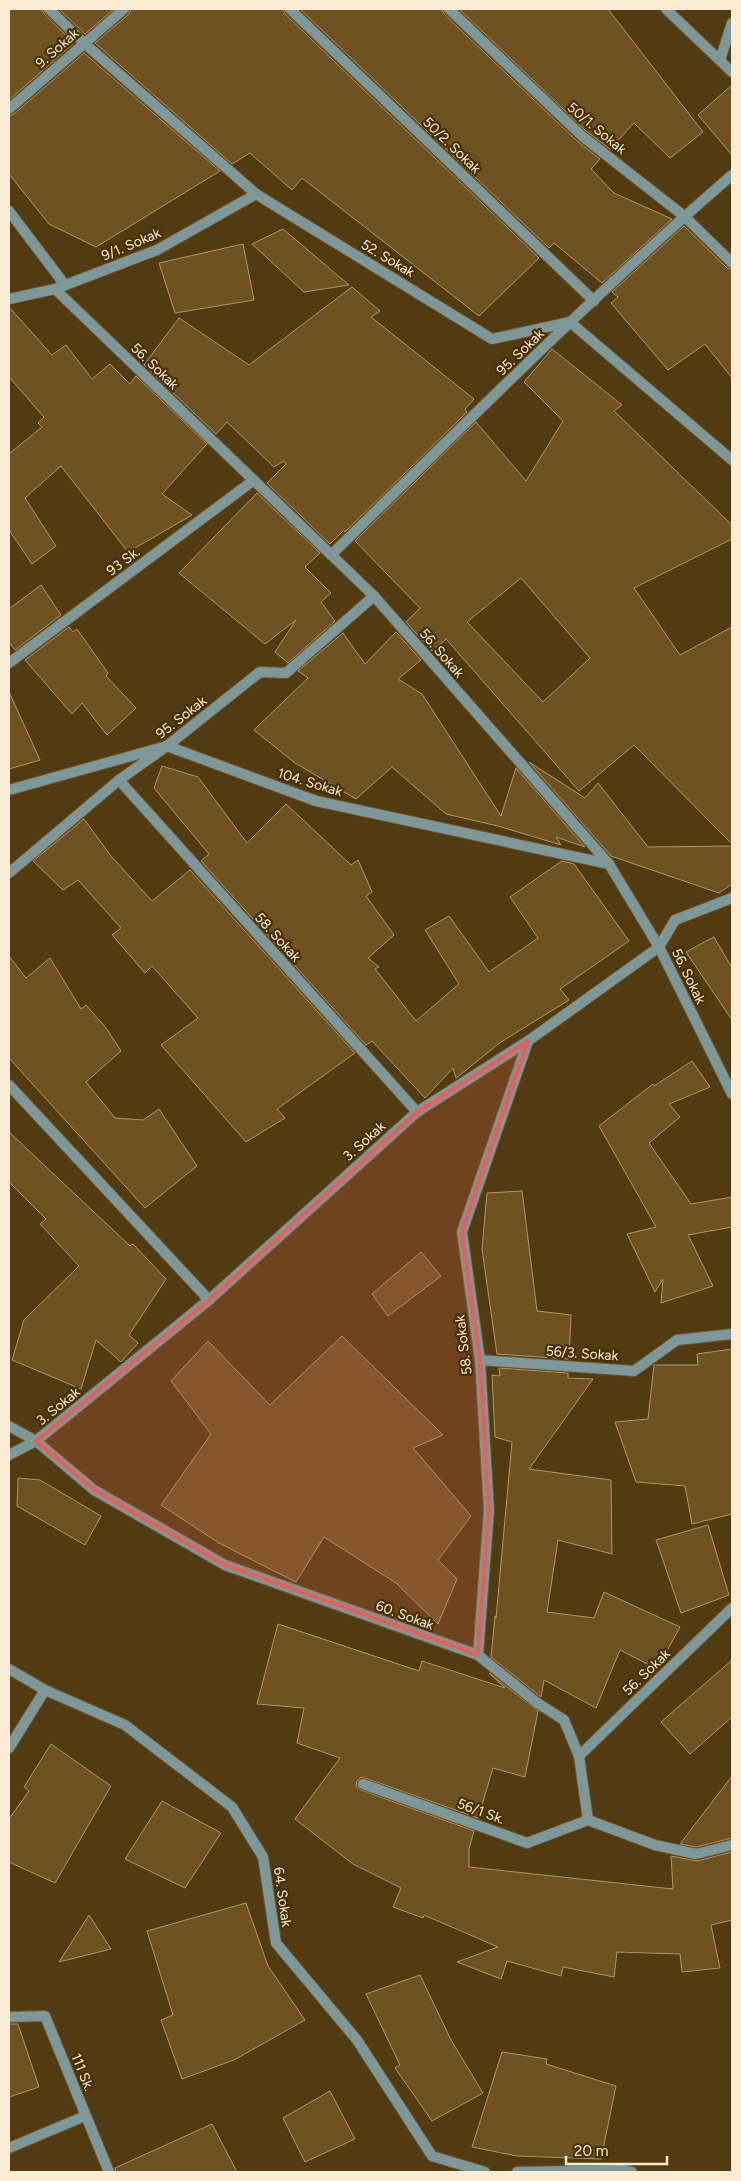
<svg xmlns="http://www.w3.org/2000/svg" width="741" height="2181" font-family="Figtree,sans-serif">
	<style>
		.building { fill: #6e5222; stroke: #b1966c; fill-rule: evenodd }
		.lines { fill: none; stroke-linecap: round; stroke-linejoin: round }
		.service-casing { stroke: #6d5730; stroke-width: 12 }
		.minor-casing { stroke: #6d5730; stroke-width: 12 }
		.service { stroke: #7e9899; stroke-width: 10 }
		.minor { stroke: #7e9899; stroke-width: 10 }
		.marked { fill: #e1625c; fill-opacity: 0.2; stroke: #e1625c; stroke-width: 4; stroke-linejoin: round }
		.labels { text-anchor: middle; stroke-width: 4.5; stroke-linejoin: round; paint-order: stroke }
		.street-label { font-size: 14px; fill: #faebd5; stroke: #473003 }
	</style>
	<rect width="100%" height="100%" fill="#523b10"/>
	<!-- building -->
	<g class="building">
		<polygon points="9,9 42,9 44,14 74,43 9,100"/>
		<polygon points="59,9 114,9 85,34"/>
		<polygon points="131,9 283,9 285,14 539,258 479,316 302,178 292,190 250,153 232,164 95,43 129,14"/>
		<polygon points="300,9 442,9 444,14 577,141 600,159 591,169 614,193 672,219 602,283 554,243 549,248"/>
		<polygon points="459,9 608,9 703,132 670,158 634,123 610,149 586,131"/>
		<polygon points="84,53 220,171 96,247 49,224 9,174 9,116 14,114"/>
		<polygon points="732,85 732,155 698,115"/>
		<polygon points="684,226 727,268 732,270 732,378 705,344 668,370 611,303 618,297 612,292"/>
		<polygon points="283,229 349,285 304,292 252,244"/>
		<polygon points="243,244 254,300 175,313 159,263"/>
		<polygon points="352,287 380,311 371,317 474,399 465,409 467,412 345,532 344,530 330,544 267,483 286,464 284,461 274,467 227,422 216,434 144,365 179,318 249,365"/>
		<polygon points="9,307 52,355 66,345 92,379 110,364 130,384 136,376 207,444 162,494 192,515 128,552 61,466 25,498 56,546 32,564 9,530 9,454 42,427 38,423 44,417 9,377"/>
		<path d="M552,349L622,405L614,411L732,525V539L634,588L680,655L732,627V844L634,745L579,791L446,639L432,651L406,622L420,608L355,541L476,422L526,481L563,421L524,382ZM521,578L590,658L543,702L467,622Z"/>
		<polygon points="257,493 320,553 305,567 331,593 321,602 335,621 288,663 275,652 296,620 265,644 179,573"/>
		<polygon points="41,585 61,615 15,650 9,642 9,609"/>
		<polygon points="69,627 73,632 77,629 108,673 106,676 136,708 107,735 82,703 72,714 25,660"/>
		<polygon points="396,632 421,660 398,679 422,694 501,816 516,768 585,847 556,837 561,845 498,826 446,814 392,767 356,799 295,763 254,730 308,678 298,671 343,633 365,664"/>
		<polygon points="9,692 40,760 9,769"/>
		<polygon points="529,762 585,798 598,783 648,847 732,846 732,884 719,893 611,856"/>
		<polygon points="162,766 198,777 247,843 286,804 351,865 358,860 372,892 366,896 394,935 368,958 379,967 375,969 416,1021 459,984 425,930 449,916 489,972 538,938 510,897 562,861 574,864 629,941 560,989 569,1000 501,1042 456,1078 453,1068 425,1098 372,1041 366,1045 201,861 209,854 154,788"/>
		<polygon points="84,819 111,856 152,901 190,870 355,1053 277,1109 285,1118 246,1142 161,1045 198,1018 152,966 145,973 112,935 121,928 78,880 63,890 33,861"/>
		<polygon points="714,937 732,968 732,1020 686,952"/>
		<polygon points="9,956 26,978 50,958 81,1009 86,1005 106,1028 121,1051 86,1082 115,1118 143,1120 159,1109 197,1166 145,1208 9,1058"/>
		<polygon points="692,1061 710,1087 669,1104 680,1117 649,1143 691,1204 732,1197 732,1227 688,1235 713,1286 661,1303 663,1279 655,1292 627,1234 656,1227 599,1126 653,1084 654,1086"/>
		<polygon points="9,1132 130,1246 133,1244 166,1279 129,1335 138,1343 121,1362 96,1340 81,1389 12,1360 24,1320 79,1266 40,1224 46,1219 9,1182"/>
		<polygon points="522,1191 537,1311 571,1315 569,1359 497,1354 482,1249 487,1193"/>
		<polygon points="421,1252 441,1276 388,1316 372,1294"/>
		<polygon points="342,1336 443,1435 413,1448 471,1516 438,1560 457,1579 438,1624 396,1583 324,1537 296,1582 219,1543 161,1505 211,1434 171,1381 208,1341 270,1405"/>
		<polygon points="732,1349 732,1514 692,1524 685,1486 636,1482 615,1422 648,1419 654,1365 698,1365 697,1354"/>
		<polygon points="499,1368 568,1373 568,1378 593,1379 529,1469 611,1480 612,1554 558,1540 547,1612 594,1618 604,1592 680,1627 657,1669 620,1650 596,1708 544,1680 541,1697 491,1657 495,1616 496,1618 512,1442 495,1437 492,1375 500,1376"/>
		<polygon points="18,1478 40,1480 101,1516 85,1545 17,1506"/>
		<polygon points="708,1525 729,1595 681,1613 656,1540"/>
		<polygon points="278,1624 419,1671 422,1661 505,1688 489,1673 538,1711 525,1777 493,1768 478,1818 365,1778 361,1777 357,1781 356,1786 361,1790 474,1831 469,1849 469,1867 673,1889 671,1856 697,1861 732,1852 732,1920 711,1925 720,1968 682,1972 680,1954 617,1952 614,1977 563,1967 561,1976 507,1961 501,1979 457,1962 498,1947 424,1915 423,1918 393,1907 401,1888 353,1864 295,1819 340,1758 297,1743 304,1708 257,1704"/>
		<polygon points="732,1660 732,1717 690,1754 661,1722"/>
		<polygon points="51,1744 111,1786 55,1883 9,1862 9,1819 29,1791 24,1787"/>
		<polygon points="732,1776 732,1838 696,1847 680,1844"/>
		<polygon points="162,1801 221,1833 185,1888 125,1859"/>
		<polygon points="246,1903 268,1966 305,2020 234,2060 182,2079 161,2020 173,2015 147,1931"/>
		<polygon points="89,1915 111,1949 59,1962"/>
		<polygon points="420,1975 451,2040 483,2093 432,2121 395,2068 400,2065 366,1994"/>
		<polygon points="9,2024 18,2024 39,2087 9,2097"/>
		<polygon points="502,2052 547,2059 546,2064 616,2086 601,2159 517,2156 472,2147"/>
		<polygon points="330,2091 355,2139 305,2162 283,2118"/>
		<polygon points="212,2124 237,2172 116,2172 115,2168"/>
	</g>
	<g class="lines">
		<!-- service casing -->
		<g class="service-casing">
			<polyline id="service" points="9,2148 85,2116"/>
		</g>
		<!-- minor casing -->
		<g class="minor-casing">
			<g id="minor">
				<polyline points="49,9 84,43 256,194 492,339 570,322 732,460"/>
				<polyline points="290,9 594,301"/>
				<polyline points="449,9 582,136 684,216 732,263"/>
				<polyline points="666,9 732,72"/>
				<polyline points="720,60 732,23"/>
				<polyline points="9,109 124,9"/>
				<polyline points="9,211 65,285"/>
				<polyline points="55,289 374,596 609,864 659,947 732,1094"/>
				<polyline points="9,299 55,289 157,250 256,194"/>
				<path d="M331,555C463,426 593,295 732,175"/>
				<polyline points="9,663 254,480"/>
				<polyline points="119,780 417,1112"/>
				<polyline points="9,790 167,746 316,801 609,864"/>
				<polyline points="9,873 119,780 167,746 260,672 286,673 374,596"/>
				<polyline points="9,1085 209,1300"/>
				<polyline points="480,1360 634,1371 677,1340 732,1334"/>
				<polyline points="9,1426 36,1441 94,1490 225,1565 478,1655 536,1702 564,1720 579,1756 588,1820 655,1845 696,1854 732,1845"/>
				<polyline points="9,1455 36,1441 209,1300 417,1112 528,1041 659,947 675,920 732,898"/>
				<polyline points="478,1655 489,1510 480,1360 462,1232 528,1041"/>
				<polyline points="9,1669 45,1690 125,1725 232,1807 263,1857 276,1943 357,2040 432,2156 485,2172"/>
				<polyline points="9,1748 45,1690"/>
				<polyline points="579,1756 732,1608"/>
				<polyline points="363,1784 527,1843 588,1820"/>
				<polyline points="9,2017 45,2016 109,2172"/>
				<polyline points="517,2172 624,2170 632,2172"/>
			</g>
		</g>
		<!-- service -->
		<use href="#service" class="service"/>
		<!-- minor -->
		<use href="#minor" class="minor"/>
	</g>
	<!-- marked area -->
	<path class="marked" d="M528,1041L462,1232L480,1360L489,1510L478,1655L225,1565L94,1490L36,1441L209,1300L417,1112Z"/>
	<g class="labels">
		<!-- street labels -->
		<g class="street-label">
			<text transform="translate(57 48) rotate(-41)" y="5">9. Sokak</text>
			<text transform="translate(597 128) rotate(40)" y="5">50/1. Sokak</text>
			<text transform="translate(452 145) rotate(44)" y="5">50/2. Sokak</text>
			<text transform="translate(131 244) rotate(-23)" y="5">9/1. Sokak</text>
			<text transform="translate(388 258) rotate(31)" y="5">52. Sokak</text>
			<text transform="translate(520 352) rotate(-44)" y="5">95. Sokak</text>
			<text transform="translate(155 366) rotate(44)" y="5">56. Sokak</text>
			<text transform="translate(123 561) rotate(-37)" y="5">93 Sk.</text>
			<text transform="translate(442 653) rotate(49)" y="5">56. Sokak</text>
			<text transform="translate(181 717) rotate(-38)" y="5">95. Sokak</text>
			<text transform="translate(310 782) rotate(17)" y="5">104. Sokak</text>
			<text transform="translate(278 937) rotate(48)" y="5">58. Sokak</text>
			<text transform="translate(689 976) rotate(64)" y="5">56. Sokak</text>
			<text transform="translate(364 1141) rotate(-42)" y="5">3. Sokak</text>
			<text transform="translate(463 1345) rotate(-97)" y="5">58. Sokak</text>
			<text transform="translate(582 1353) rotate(4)" y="5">56/3. Sokak</text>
			<text transform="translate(58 1406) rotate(-39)" y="5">3. Sokak</text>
			<text transform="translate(405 1615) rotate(20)" y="5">60. Sokak</text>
			<text transform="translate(646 1672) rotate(-44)" y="5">56. Sokak</text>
			<text transform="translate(481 1811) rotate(20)" y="5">56/1 Sk.</text>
			<text transform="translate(283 1897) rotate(82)" y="5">64. Sokak</text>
			<text transform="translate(83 2072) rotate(68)" y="5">111 Sk.</text>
		</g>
	</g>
	<!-- border -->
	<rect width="741" height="2181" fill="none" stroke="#faebd5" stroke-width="20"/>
	<!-- scale -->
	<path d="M566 2156v8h101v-8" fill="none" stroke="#faebd5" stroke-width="2.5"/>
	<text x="574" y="2156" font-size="15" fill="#faebd5" stroke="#473003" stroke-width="4" paint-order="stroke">20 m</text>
</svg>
